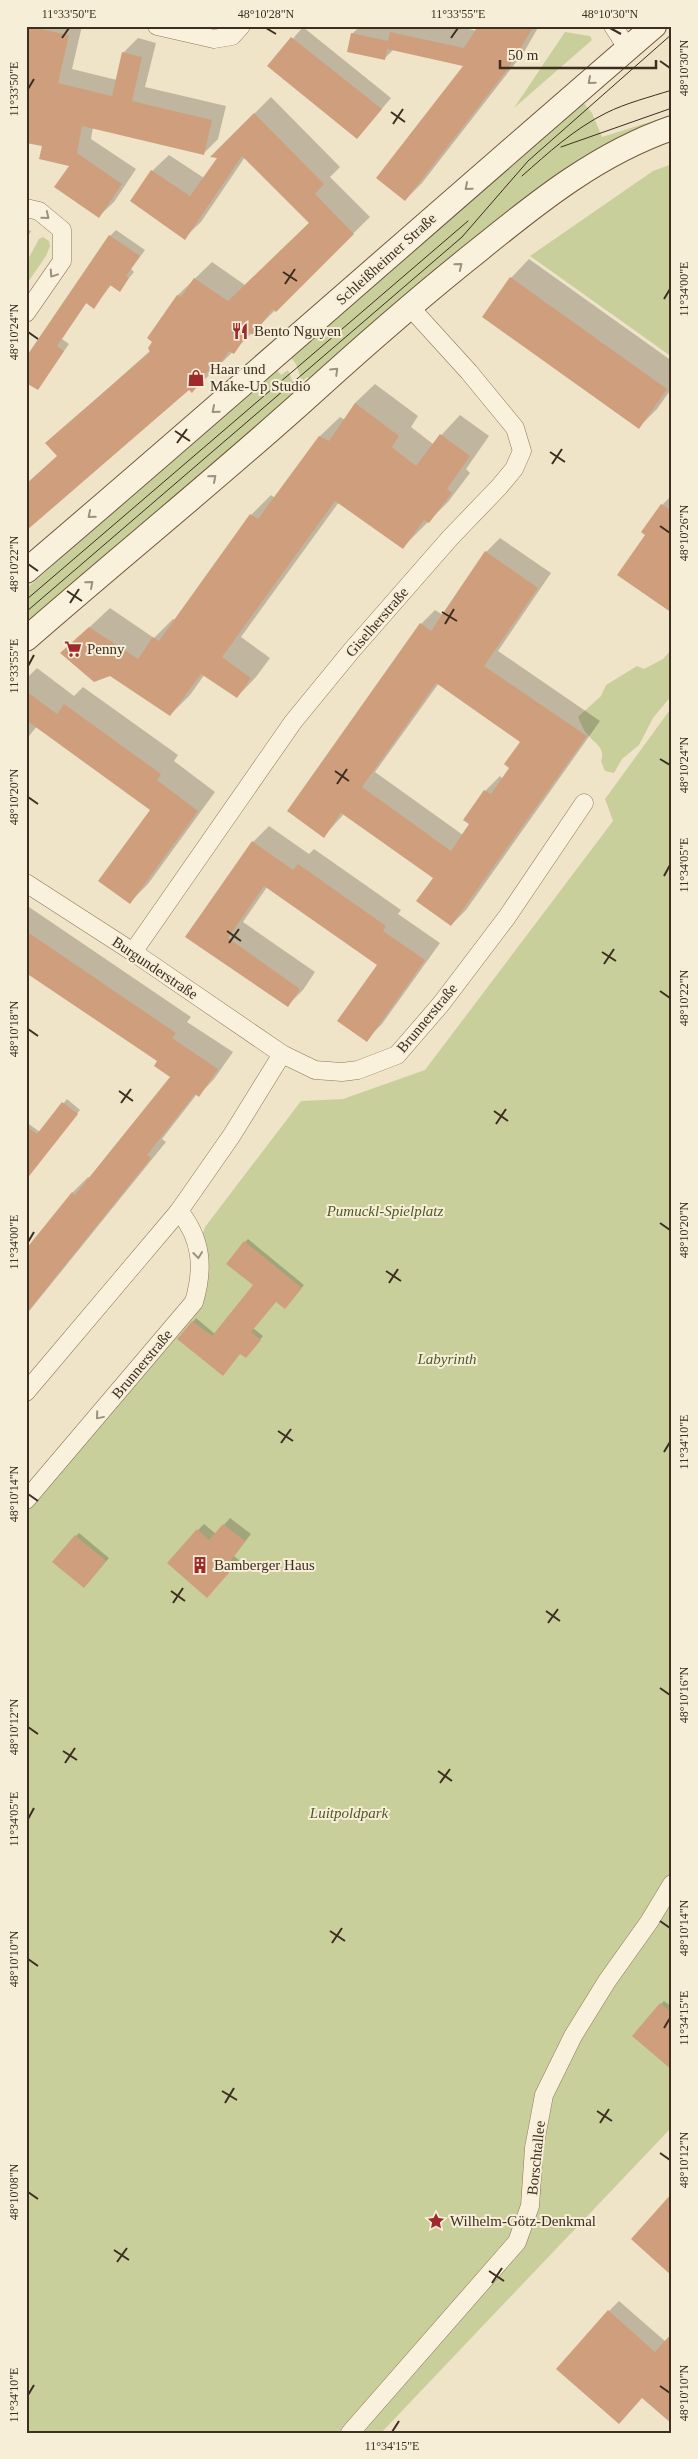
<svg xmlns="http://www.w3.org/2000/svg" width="698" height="2459" font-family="'Times New Roman',serif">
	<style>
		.green { fill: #c9cf9b }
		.shadow { fill: #0003; fill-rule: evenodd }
		.building { fill: #cf9f7d; fill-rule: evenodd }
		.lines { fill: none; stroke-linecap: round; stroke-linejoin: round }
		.minor-casing { stroke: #8d765c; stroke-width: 19 }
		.secondary-casing { stroke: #6f573f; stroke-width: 26 }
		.minor { stroke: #faf1dc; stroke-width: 18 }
		.secondary { stroke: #faf1dc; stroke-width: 24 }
		.tram { stroke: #3d2e20; stroke-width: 1 }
		.oneway { stroke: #9c907e }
		.ticks { fill: none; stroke: #3d2e20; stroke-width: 2 }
		.labels { text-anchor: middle; stroke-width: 4; stroke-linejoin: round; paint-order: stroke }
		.street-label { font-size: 15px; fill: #3d2e20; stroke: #f7eed8 }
		.poi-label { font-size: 15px; fill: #3d2e20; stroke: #f7eed8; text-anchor: start }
		.park-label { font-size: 15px; font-style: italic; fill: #4d5a26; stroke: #f7eed8 }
		.neatline { fill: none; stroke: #3d2e20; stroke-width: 2 }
		.ticks-label { font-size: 12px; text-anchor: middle; fill: #3d2e20 }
	</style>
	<rect width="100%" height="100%" fill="#f0e4c8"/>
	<!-- green -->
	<g class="green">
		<polygon points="565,32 590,36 592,40 514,108"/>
		<polygon points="583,102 592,113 602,137 672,115 654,123 311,381 307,377 302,382 296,364 291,358"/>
		<polygon points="672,164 672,357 530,256 653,171"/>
		<polygon points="43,237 49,241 50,246 46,256 26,285 26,263 39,239"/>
		<polygon points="277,370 281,375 288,370 297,393 26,626 26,589"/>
		<path d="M672,649V695L653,718L639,745L622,759L614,773L605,771L601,761C606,748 595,744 588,735C583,730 581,723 578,717L601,696L606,685L637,666L644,669L663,659Z"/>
		<polygon points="672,707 672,2127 381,2433 26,2433 26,1500 194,1302 198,1248 205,1227 301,1101 343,1099 425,1070 613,821 605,799"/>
	</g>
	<!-- shadow -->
	<g class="shadow">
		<polygon points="26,26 82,26 72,69 117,80 123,53 138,38 156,43 145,87 226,106 218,139 203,154 93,127 91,139 136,169 114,202 99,216 71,165 43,145"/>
		<polygon points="360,26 456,26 477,31 479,26 539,26 524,52 422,183 405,200 465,65 394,49 384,59 352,34"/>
		<polygon points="303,27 391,98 357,138 269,66"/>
		<polygon points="271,97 340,167 330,177 370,217 192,392 189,388 58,455 47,443 151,350 154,341 149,338 178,295 212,262 245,285 310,222 245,157 201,222 184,238 152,171 169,155 204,178 219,158 212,156"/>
		<polygon points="26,229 31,231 26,240"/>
		<polygon points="116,230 145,250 131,269 134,272 119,290 111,285 94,307 87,302 62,339 69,344 38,389 26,381 110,236"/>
		<polygon points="529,259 672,361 672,388 657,409 639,427 511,278"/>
		<polygon points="375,384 418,416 411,427 433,444 460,415 489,436 466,469 470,473 448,502 402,548 339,502 241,637 270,658 256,677 237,697 205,674 190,695 170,715 110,674 62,653 110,608 154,638 173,619 176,620 251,515 271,495 275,498 320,436 340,417 345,420 355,403"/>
		<polygon points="672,495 672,608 662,505"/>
		<path d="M500,538L551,573L498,651L600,721L466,910L451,925L434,878L344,814L324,836L421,624L435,610L443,615L486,552ZM439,683L521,742L511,767L503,779L500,776L485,791L465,819L471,824L463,835L375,772Z"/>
		<polygon points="37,668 74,696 83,687 178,755 174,761 215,792 148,884 130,902 152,809 37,726 26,740 26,679"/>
		<polygon points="269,826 309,854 314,849 401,910 398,914 440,943 382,1024 366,1040 378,965 267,887 243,922 315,972 303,990 287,1006 186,936 253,842"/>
		<polygon points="26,905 191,1017 187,1022 233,1052 214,1079 199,1095 197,1094 162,1139 166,1142 26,1315 26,1251 73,1192 88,1177 90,1178 172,1076 158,1061 26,971"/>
		<polygon points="67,1099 80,1110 26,1179 26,1122 40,1132"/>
		<polygon points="248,1239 304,1285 288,1304 276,1300 253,1328 263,1336 249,1354 179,1338 196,1318 215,1334 254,1285 245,1242"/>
		<polygon points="230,1518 251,1534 234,1556 239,1560 213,1590 198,1530 204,1524 216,1534"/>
		<polygon points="79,1533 109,1558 87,1584 76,1536"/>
		<polygon points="664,2001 672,2007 672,2062 661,2004"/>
		<polygon points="619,2301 666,2342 672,2422 609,2311"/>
	</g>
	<!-- building -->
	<g class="building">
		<polygon points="26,26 69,35 58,83 112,96 122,52 142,57 132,101 212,120 204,155 82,126 77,153 122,184 99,218 54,187 69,166 39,159 42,146 26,143"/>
		<polygon points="478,26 534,26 507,70 405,201 376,178 463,66 387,49 385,60 347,52 351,33 388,41 390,32 464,48"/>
		<polygon points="291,37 382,109 357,139 267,66"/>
		<polygon points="254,113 324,184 315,194 354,234 276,312 273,309 253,335 249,332 234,354 229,351 215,371 210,368 192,393 189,390 26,531 26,484 57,456 45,443 150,352 148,348 152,342 147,338 177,295 181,297 194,278 228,301 309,223 242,156 185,240 130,201 151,170 190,196 217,158 210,157"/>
		<polygon points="109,235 140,256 126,276 129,278 120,292 110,285 94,309 86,303 57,346 64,351 38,390 26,383 26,357"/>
		<polygon points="510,277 667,389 639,429 482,317"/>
		<polygon points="355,403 399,436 392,447 416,466 440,434 470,456 447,489 452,493 429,523 424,520 403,549 335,501 222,657 251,678 237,698 201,674 170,716 110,676 94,682 60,653 89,627 138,659 153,637 159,641 250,514 258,519 319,436 329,441"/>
		<polygon points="661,504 672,511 672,613 617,575 645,535 641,532"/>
		<path d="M485,551L538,588L484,666L587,736L451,926L416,901L433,878L341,813L324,838L287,811L420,623L431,631ZM436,683L520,742L504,764L509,768L491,794L484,790L463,820L469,824L451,851L362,787Z"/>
		<polygon points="26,691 57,714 64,704 161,774 157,780 198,811 130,904 98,881 150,810 26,720"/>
		<polygon points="252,841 293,870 298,864 386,926 383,931 425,960 367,1042 337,1021 377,965 264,886 228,938 300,989 288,1007 185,937"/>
		<polygon points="26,931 176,1033 172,1038 218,1069 199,1097 195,1094 147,1155 151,1158 26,1314 26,1249 72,1192 75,1195 170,1077 154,1066 157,1061 26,973"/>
		<polygon points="62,1102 78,1114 26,1180 26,1126 37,1134"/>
		<polygon points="244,1241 302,1288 285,1309 276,1302 251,1332 261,1340 246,1358 240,1354 223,1376 177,1339 192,1321 212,1336 253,1285 226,1264"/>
		<polygon points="223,1524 245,1541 229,1563 234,1567 207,1598 167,1563 197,1529 209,1540"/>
		<polygon points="75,1535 106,1561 84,1588 52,1562"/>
		<polygon points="660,2003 672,2013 672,2070 632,2036"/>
		<polygon points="672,2193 672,2276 631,2239"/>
		<polygon points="608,2310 655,2352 672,2333 672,2424 642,2398 619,2424 556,2369"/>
	</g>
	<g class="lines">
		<!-- minor casing -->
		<g class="minor-casing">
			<g id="minor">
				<polyline points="157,26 214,39 232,36 241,26"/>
				<polyline points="613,26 628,49"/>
				<polyline points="26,208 39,211 62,230 62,261 26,313"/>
				<polyline points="26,883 133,952 282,1054"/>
				<polyline points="133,952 293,722 352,650 450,538 499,487 514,469 522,451 515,428 469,372 409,306"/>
				<polyline points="26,1392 179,1211 232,1135 282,1054 315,1070 342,1072 358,1070 397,1055 441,1004 507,917 584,803"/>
				<path d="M26,1500L194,1302C204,1268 202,1239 179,1211"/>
				<polyline points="350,2433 517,2242 530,2206 534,2148 544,2095 573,2036 607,1981 649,1922 672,1884"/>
			</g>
		</g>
		<!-- secondary casing -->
		<g class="secondary-casing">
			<g id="secondary">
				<path d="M26,571C237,391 444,207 654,26"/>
				<path d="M26,639C121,556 219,477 313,392C367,343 422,295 480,249C539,201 599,153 672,128"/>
			</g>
		</g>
		<!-- minor -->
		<use href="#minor" class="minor"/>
		<!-- secondary -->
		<use href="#secondary" class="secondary"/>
		<!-- tram -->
		<g class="tram">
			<polyline points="561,147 672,108"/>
			<path d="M522,176C548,153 574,129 606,113C626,103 650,97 672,90"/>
			<polyline points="26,600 468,221"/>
			<polyline points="26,612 462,237 528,161 672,34"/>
		</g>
	</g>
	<!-- one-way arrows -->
	<defs><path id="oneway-chevron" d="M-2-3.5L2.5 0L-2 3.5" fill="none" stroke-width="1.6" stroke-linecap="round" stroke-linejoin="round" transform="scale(1.25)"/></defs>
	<g class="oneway">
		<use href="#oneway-chevron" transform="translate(591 81) rotate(139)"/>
		<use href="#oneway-chevron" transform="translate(468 187) rotate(139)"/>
		<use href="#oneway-chevron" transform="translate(46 216) rotate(39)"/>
		<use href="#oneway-chevron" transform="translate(459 266) rotate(-39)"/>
		<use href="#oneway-chevron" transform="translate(53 274) rotate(124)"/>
		<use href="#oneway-chevron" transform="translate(335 371) rotate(-44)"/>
		<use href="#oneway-chevron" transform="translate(215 410) rotate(139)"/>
		<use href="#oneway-chevron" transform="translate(213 478) rotate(-41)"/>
		<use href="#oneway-chevron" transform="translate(91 515) rotate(140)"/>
		<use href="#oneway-chevron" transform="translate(90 584) rotate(-41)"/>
		<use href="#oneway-chevron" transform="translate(198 1255) rotate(83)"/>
		<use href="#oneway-chevron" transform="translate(99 1416) rotate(130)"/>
	</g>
	<!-- ticks -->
	<path class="ticks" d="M266,28L276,34M610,28L621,34M62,38L69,28M451,38L458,28M660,61L670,68M28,89L34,79M391,112L405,122M393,124L403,109M283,272L297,281M285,284L295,269M664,299L670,289M28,332L38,339M175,431L190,441M177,443L187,429M550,452L565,462M552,464L562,449M660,526L670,533M28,564L38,571M67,591L82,601M70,603L79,589M442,612L457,621M445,624L454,609M28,666L34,655M660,759L670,765M335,771L349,781M337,784L347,769M28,797L38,804M664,876L670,865M227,931L241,941M229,943L239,929M602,952L616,961M604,964L614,949M660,991L670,998M28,1029L38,1036M119,1091L133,1101M121,1103L131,1089M494,1111L508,1121M496,1124L506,1109M660,1223L670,1230M28,1242L34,1232M386,1271L401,1281M389,1283L398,1269M278,1431L293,1441M281,1443L291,1429M664,1452L670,1442M28,1494L38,1501M171,1591L185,1601M173,1603L183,1588M546,1611L560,1621M548,1623L558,1609M660,1688L670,1695M28,1727L38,1734M63,1751L77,1760M65,1763L75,1748M438,1771L452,1781M440,1783L450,1769M28,1819L34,1808M660,1921L670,1928M330,1931L345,1941M332,1943L342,1928M28,1959L38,1966M664,2028L670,2018M222,2091L237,2100M225,2103L234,2088M597,2111L612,2121M600,2123L609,2109M660,2153L670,2160M28,2192L38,2199M114,2250L129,2260M117,2262L127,2248M489,2271L504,2281M492,2283L502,2268M660,2386L670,2393M28,2395L34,2385M392,2432L399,2421"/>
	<!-- icons -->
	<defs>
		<g id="restaurant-bare" transform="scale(1.35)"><path d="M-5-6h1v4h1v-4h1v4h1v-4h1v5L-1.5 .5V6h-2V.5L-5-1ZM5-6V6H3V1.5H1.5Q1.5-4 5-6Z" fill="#9e2a2b" stroke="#f7eed8" stroke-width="2.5" paint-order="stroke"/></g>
		<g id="shop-bare" transform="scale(1.35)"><path d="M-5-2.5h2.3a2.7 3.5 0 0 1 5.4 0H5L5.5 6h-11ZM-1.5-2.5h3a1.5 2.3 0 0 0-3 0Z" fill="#9e2a2b" stroke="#f7eed8" stroke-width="2.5" paint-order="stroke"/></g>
		<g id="supermarket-bare" transform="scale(1.35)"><path d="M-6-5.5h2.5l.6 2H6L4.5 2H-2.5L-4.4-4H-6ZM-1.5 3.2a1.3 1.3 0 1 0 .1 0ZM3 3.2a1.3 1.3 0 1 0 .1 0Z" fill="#9e2a2b" stroke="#f7eed8" stroke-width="2.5" paint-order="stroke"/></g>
		<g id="building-bare" transform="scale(1.35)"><path d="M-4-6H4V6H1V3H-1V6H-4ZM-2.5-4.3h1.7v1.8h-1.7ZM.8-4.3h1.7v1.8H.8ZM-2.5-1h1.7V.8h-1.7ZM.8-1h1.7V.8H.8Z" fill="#9e2a2b" stroke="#f7eed8" stroke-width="2.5" paint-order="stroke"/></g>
		<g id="sight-bare" transform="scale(1.35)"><path d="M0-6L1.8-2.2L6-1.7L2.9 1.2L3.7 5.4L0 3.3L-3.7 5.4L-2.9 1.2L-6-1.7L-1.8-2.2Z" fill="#9e2a2b" stroke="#f7eed8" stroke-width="2.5" paint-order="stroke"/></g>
	</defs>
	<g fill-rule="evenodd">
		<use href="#restaurant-bare" x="240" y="331"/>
		<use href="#shop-bare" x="196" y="378"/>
		<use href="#supermarket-bare" x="73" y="649"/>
		<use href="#building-bare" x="200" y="1565"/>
		<use href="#sight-bare" x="436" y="2221"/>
	</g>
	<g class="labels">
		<!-- street labels -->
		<g class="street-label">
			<text transform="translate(386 259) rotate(-42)" y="5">Schleißheimer Straße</text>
			<text transform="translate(377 622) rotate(-49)" y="5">Giselherstraße</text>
			<text transform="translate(155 968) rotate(34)" y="5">Burgunderstraße</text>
			<text transform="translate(427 1018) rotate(-50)" y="5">Brunnerstraße</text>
			<text transform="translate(142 1364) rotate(-50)" y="5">Brunnerstraße</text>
			<text transform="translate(536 2158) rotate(-84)" y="5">Borschtallee</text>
		</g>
		<!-- poi labels -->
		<g class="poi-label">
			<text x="254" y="336">Bento Nguyen</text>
			<text x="210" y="374">Haar und<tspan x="210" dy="17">Make-Up Studio</tspan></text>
			<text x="87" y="654">Penny</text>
			<text x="214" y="1570">Bamberger Haus</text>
			<text x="450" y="2226">Wilhelm-Götz-Denkmal</text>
		</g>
		<!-- park labels -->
		<g class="park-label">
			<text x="385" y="1216">Pumuckl-Spielplatz</text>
			<text x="447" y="1364">Labyrinth</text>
			<text x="349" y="1818">Luitpoldpark</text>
		</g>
	</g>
	<!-- border -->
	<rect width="698" height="2459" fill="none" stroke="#f7eed8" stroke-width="55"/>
	<!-- scale -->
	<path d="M500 60v8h156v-8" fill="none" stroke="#3d2e20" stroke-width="2.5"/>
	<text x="508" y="60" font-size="15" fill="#3d2e20" stroke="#f7eed8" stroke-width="4" paint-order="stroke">50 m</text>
	<rect x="28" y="28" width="642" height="2404" class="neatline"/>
	<g class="ticks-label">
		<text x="69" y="18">11°33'50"E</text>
		<text x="266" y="18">48°10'28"N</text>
		<text x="458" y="18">11°33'55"E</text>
		<text x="610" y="18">48°10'30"N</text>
		<text transform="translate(684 68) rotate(-90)" y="4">48°10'30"N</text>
		<text transform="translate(14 89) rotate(-90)" y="4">11°33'50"E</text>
		<text transform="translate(684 289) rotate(-90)" y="4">11°34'00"E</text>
		<text transform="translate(14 332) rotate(-90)" y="4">48°10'24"N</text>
		<text transform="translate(684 533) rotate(-90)" y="4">48°10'26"N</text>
		<text transform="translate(14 564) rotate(-90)" y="4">48°10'22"N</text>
		<text transform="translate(14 666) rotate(-90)" y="4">11°33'55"E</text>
		<text transform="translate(684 765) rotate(-90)" y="4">48°10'24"N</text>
		<text transform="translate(14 797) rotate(-90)" y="4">48°10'20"N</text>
		<text transform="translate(684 865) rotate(-90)" y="4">11°34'05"E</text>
		<text transform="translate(684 998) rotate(-90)" y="4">48°10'22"N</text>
		<text transform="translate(14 1029) rotate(-90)" y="4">48°10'18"N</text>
		<text transform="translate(684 1230) rotate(-90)" y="4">48°10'20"N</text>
		<text transform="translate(14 1242) rotate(-90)" y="4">11°34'00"E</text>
		<text transform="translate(684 1442) rotate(-90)" y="4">11°34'10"E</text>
		<text transform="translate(14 1494) rotate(-90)" y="4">48°10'14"N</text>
		<text transform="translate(684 1695) rotate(-90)" y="4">48°10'16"N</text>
		<text transform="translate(14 1727) rotate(-90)" y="4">48°10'12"N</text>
		<text transform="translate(14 1819) rotate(-90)" y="4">11°34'05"E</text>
		<text transform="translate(684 1928) rotate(-90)" y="4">48°10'14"N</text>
		<text transform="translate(14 1959) rotate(-90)" y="4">48°10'10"N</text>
		<text transform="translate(684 2018) rotate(-90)" y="4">11°34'15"E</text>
		<text transform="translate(684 2160) rotate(-90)" y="4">48°10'12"N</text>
		<text transform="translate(14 2192) rotate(-90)" y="4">48°10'08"N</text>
		<text transform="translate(684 2393) rotate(-90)" y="4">48°10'10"N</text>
		<text transform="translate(14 2395) rotate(-90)" y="4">11°34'10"E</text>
		<text x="392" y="2450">11°34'15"E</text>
	</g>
</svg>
